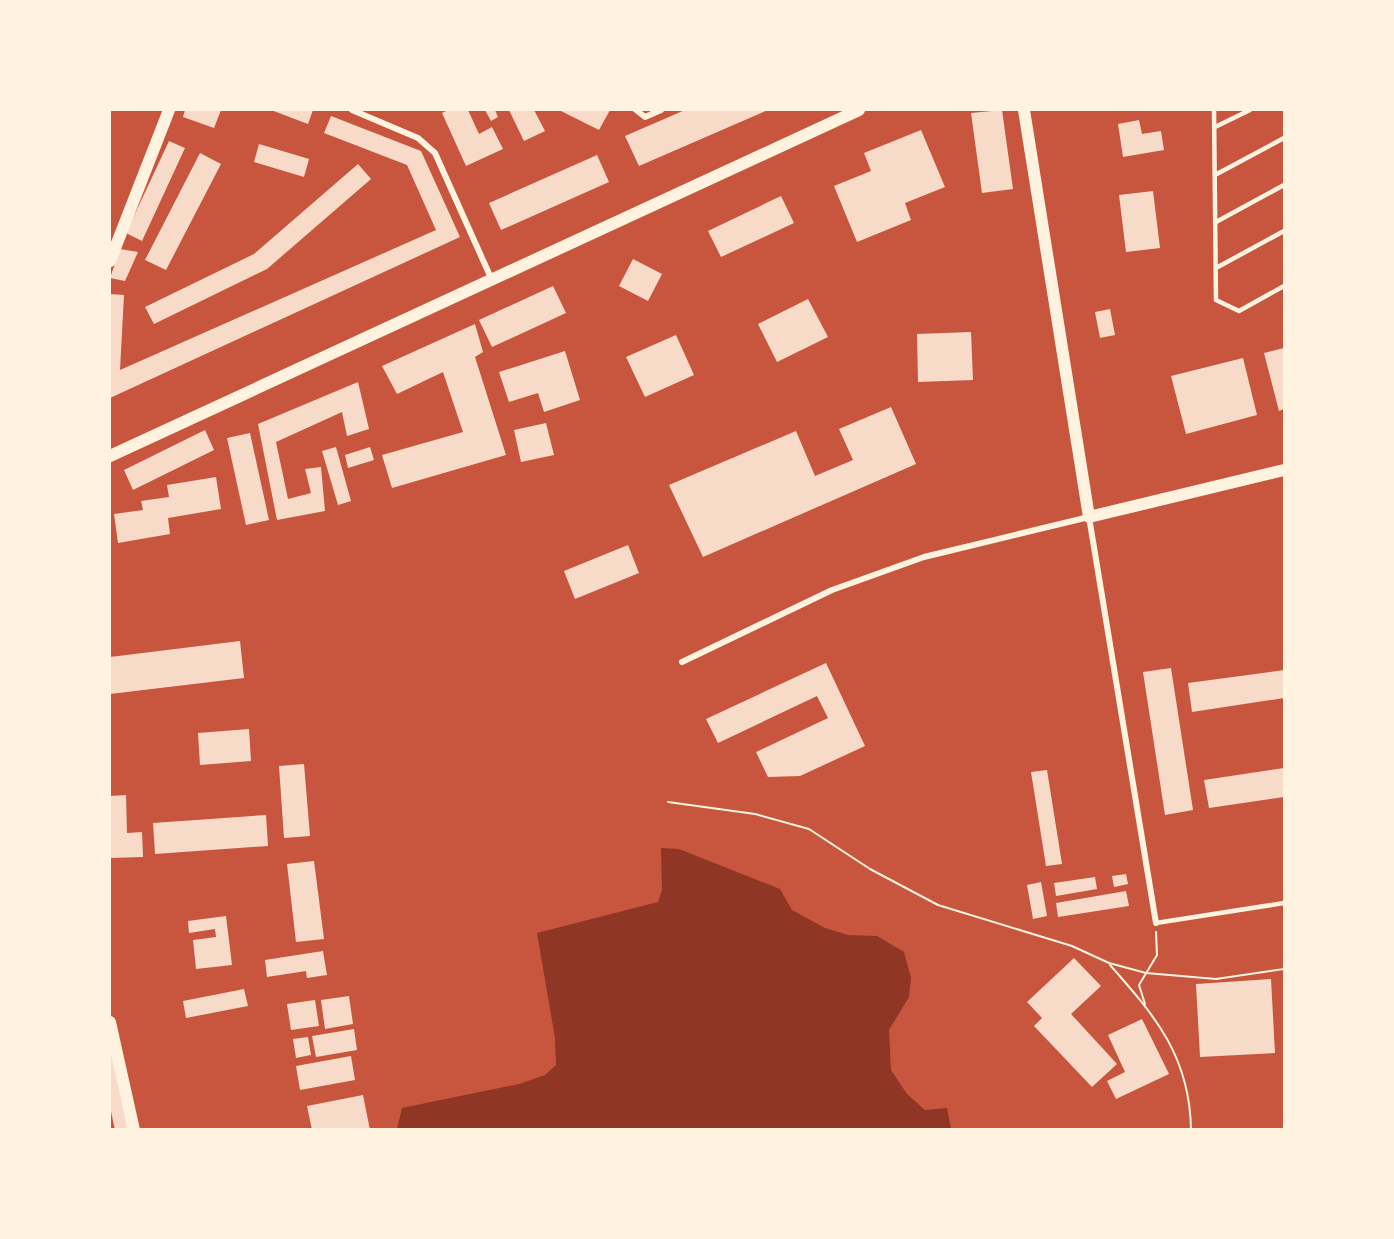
<svg xmlns="http://www.w3.org/2000/svg" width="1394" height="1239" font-family="Lato,sans-serif">
	<style>
		.water { fill: #8f3625 }
		.building { fill: #f7dbc8 }
		.lines { fill: none; stroke-linecap: round; stroke-linejoin: round }
		.path { stroke: #fff3e0; stroke-width: 2 }
		.service { stroke: #fff3e0; stroke-width: 4.5 }
		.minor { stroke: #fff3e0; stroke-width: 6 }
		.secondary { stroke: #fff3e0; stroke-width: 12 }
	</style>
	<rect width="100%" height="100%" fill="#c8553d"/>
	<!-- water -->
	<polygon class="water" points="661,848 679,849 780,889 792,910 825,928 848,935 877,936 904,952 911,978 909,997 889,1030 891,1070 907,1094 925,1110 947,1108 951,1129 397,1129 402,1108 519,1084 545,1075 556,1065 555,1038 537,933 658,902 662,890"/>
	<!-- building -->
	<g class="building">
		<polygon points="185,110 221,110 214,128 183,117"/>
		<polygon points="271,110 313,110 308,124"/>
		<polygon points="448,110 468,110 479,134 492,127 503,149 466,166 442,113"/>
		<polygon points="485,110 495,110 498,117 491,121"/>
		<polygon points="509,110 534,110 545,131 524,141"/>
		<polygon points="559,110 610,110 599,130"/>
		<polygon points="685,110 768,110 639,166 625,136"/>
		<polygon points="1002,110 1013,189 982,193 971,113"/>
		<polygon points="331,116 421,151 460,237 110,398 110,294 124,295 120,370 436,230 407,165 324,133"/>
		<polygon points="1139,120 1142,134 1161,131 1164,150 1123,157 1118,124"/>
		<polygon points="921,130 945,187 905,203 911,220 857,242 834,186 871,171 864,153"/>
		<polygon points="169,141 185,148 142,241 126,233"/>
		<polygon points="259,144 309,159 304,177 254,162"/>
		<polygon points="200,153 221,164 166,270 145,260"/>
		<polygon points="597,155 609,182 501,230 489,203"/>
		<polygon points="358,164 371,179 267,269 154,324 145,307 254,254"/>
		<polygon points="1153,191 1160,248 1126,252 1119,195"/>
		<polygon points="781,196 794,223 721,257 708,231"/>
		<polygon points="120,249 138,252 125,281 110,278"/>
		<polygon points="633,259 662,274 648,301 619,286"/>
		<polygon points="553,286 566,313 492,347 479,320"/>
		<polygon points="808,299 828,337 777,362 758,324"/>
		<polygon points="1110,309 1115,335 1100,338 1095,312"/>
		<polygon points="475,324 483,352 475,357 506,455 392,488 382,455 463,432 443,372 397,394 382,366"/>
		<polygon points="971,332 973,380 918,382 917,334"/>
		<polygon points="676,335 694,375 645,397 626,357"/>
		<polygon points="1284,348 1284,409 1279,411 1264,353"/>
		<polygon points="565,351 580,400 544,412 538,393 509,402 499,372"/>
		<polygon points="1243,358 1257,415 1186,434 1171,376"/>
		<polygon points="358,382 369,429 347,436 342,412 276,442 288,499 311,493 305,469 321,467 325,511 277,520 258,424"/>
		<polygon points="891,407 916,464 703,557 669,485 796,431 815,476 853,460 839,429"/>
		<polygon points="546,423 554,455 521,462 514,430"/>
		<polygon points="205,430 214,450 133,490 124,470"/>
		<polygon points="250,433 269,520 246,525 227,438"/>
		<polygon points="336,447 351,501 338,505 322,451"/>
		<polygon points="370,447 374,460 348,468 345,455"/>
		<polygon points="216,477 221,509 168,518 170,534 118,543 114,514 143,510 141,501 169,497 167,485"/>
		<polygon points="628,545 639,573 575,599 564,571"/>
		<polygon points="240,641 244,678 110,694 110,657"/>
		<polygon points="826,663 865,746 800,776 768,777 756,752 828,718 817,696 718,743 706,719"/>
		<polygon points="1171,668 1193,810 1165,815 1143,672"/>
		<polygon points="1284,670 1284,698 1192,712 1188,683"/>
		<polygon points="249,729 251,761 200,765 198,733"/>
		<polygon points="304,764 310,836 284,838 279,766"/>
		<polygon points="1284,768 1284,797 1209,808 1204,780"/>
		<polygon points="1047,770 1062,864 1046,866 1031,772"/>
		<polygon points="126,795 127,833 142,832 143,857 110,858 110,796"/>
		<polygon points="266,815 268,846 155,854 153,823"/>
		<polygon points="314,861 324,939 296,942 287,864"/>
		<polygon points="1126,874 1128,884 1114,887 1112,876"/>
		<polygon points="1095,877 1097,889 1056,896 1054,883"/>
		<polygon points="1041,882 1047,916 1033,919 1027,885"/>
		<polygon points="1126,891 1129,906 1058,917 1056,903"/>
		<polygon points="226,916 232,965 196,969 193,940 216,937 215,929 189,933 188,921"/>
		<polygon points="323,951 327,975 307,978 306,971 267,977 265,960"/>
		<polygon points="1074,958 1101,986 1071,1014 1117,1064 1092,1087 1034,1026 1042,1018 1027,1002"/>
		<polygon points="1271,979 1275,1053 1200,1057 1196,984"/>
		<polygon points="244,989 248,1006 186,1018 183,1001"/>
		<polygon points="349,996 353,1024 325,1029 321,1000"/>
		<polygon points="315,1000 319,1026 291,1030 287,1004"/>
		<polygon points="1142,1019 1169,1074 1116,1099 1107,1081 1125,1072 1108,1035"/>
		<polygon points="354,1029 357,1050 316,1057 312,1036"/>
		<polygon points="308,1037 311,1055 296,1058 293,1039"/>
		<polygon points="110,1047 129,1130 115,1130 110,1107"/>
		<polygon points="351,1056 355,1080 300,1090 296,1066"/>
		<polygon points="363,1095 370,1130 312,1130 307,1106"/>
	</g>
	<g class="lines">
		<!-- path -->
		<g class="path">
			<polyline points="668,802 755,814 809,829 870,869 938,905 1072,946 1109,963 1146,973 1216,979 1284,969"/>
			<path d="M1110,965C1156,1017 1190,1057 1191,1130"/>
			<polyline points="1145,1004 1139,985 1157,955 1156,932"/>
		</g>
		<!-- service -->
		<g class="service">
			<polyline points="1214,110 1216,300 1239,311 1284,286"/>
			<polyline points="1215,127 1250,110"/>
			<polyline points="1215,175 1284,138"/>
			<polyline points="1216,222 1284,185"/>
			<polyline points="1216,268 1284,231"/>
			<polyline points="1156,923 1284,903"/>
		</g>
		<!-- minor -->
		<g class="minor">
			<polyline points="352,110 418,138 435,153 491,278"/>
			<polyline points="636,110 645,117 661,110"/>
			<polyline points="682,662 832,590 924,557 1089,517 1156,923"/>
		</g>
		<!-- secondary -->
		<g class="secondary">
			<polyline points="1024,110 1089,517 1284,470"/>
			<polyline points="110,261 169,110"/>
			<polyline points="110,456 859,110"/>
			<polyline points="110,1022 134,1130"/>
		</g>
	</g>
	<!-- border -->
	<rect width="1394" height="1239" fill="none" stroke="#fff3e0" stroke-width="222"/>
</svg>
